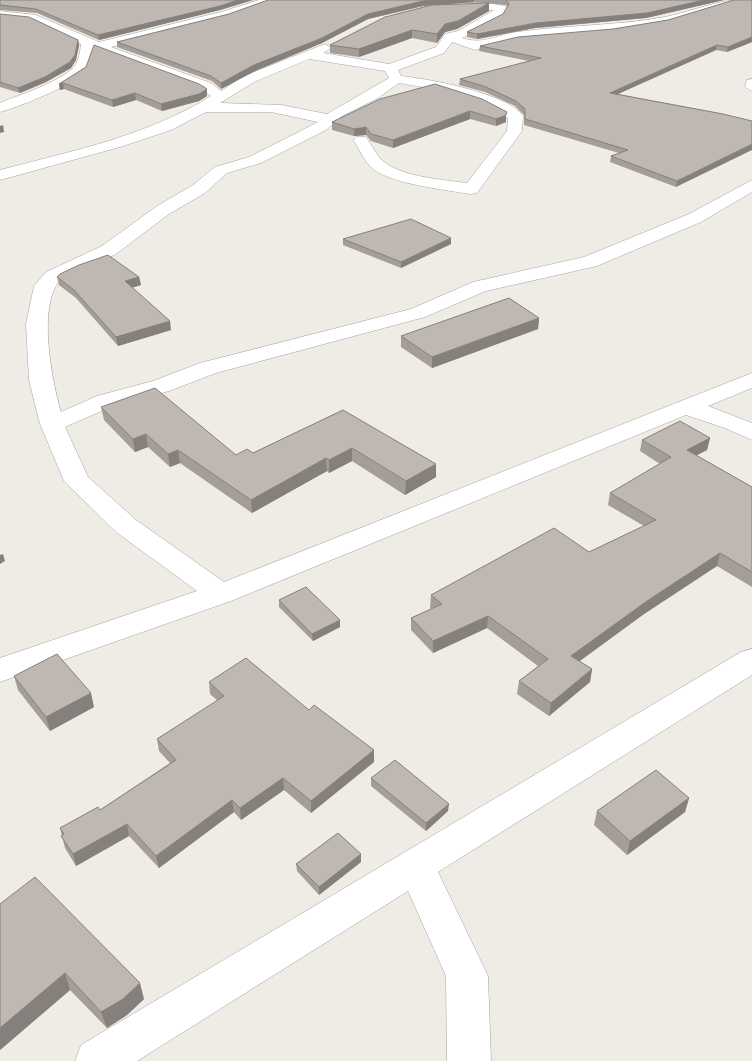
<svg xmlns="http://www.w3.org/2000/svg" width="752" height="1061" font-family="'Nunito Sans',sans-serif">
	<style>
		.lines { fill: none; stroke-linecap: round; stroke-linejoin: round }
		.minor-casing { stroke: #a5a5a5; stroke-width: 1 }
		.minor { fill: #fff; fill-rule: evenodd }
		.wall { fill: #a49d98 }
		.shaded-wall { fill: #86807c }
		.building { fill: #bfb7b1; stroke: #86807c }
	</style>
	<rect width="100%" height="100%" fill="#efebe5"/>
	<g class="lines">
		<!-- minor casing -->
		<g class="minor-casing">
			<g id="minor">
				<path d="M259,0H275L229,17L111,47L211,83L221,91L244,76L325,44L331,48L323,53L389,64L436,47L445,34L458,31L494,10L449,9L447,7C456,0 493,3 505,6L507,8L502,17L462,38C483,45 497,35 517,32C566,25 616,26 665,17C691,12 715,0 742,0L667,23L612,32L517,40L475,50L452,42L444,53L398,70L401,76C429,79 507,93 523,116L522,131L477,193L471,194C446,190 392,184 373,169C364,162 360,149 353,140L356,137H366C372,145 376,156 384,162C403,177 444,180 467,183L507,131L508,118C473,98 439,89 399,83L378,98L342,116L326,130L261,163L227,173L205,193L169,214L116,254L60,280C37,306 52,381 61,412L97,396L153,381L200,363L411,309L473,282L584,257L689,214L752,180V192L701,222L597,266L486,291L425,317L216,373L169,391L113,406L65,427L88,477L136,520L224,582L752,373V388L708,406L752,423V440L725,428L686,415L231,601L0,682V658L197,591L116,532L64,481L40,424L29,380L26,324L34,286L46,272L102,246L157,206L193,185L215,167L249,157L318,122L271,112H206L171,130L120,147L0,180V170C72,151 147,136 211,96L201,89L93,48C92,56 89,68 83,74C70,86 17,108 0,112V103C22,94 54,84 72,69C79,63 80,52 81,44L30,20L0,17V11L36,15L99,42L221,12ZM309,59L385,71L389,78L327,114L281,105L220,103L254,82Z"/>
				<polygon points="752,79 752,91 745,87 747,80"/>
				<polygon points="752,649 752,675 438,872 488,976 491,1061 447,1061 446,976 408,891 137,1061 75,1061 81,1045 741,652"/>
			</g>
		</g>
		<!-- minor -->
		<use href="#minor" class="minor"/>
	</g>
	<!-- wall -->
	<g class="wall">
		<polygon points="0,0 253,0 220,10 99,40 37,13 0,10"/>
		<polygon points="268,0 724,0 646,18 535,28 477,39 467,37 467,32 503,14 507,7 506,5 474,2 423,6 368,19 322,43 255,71 221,89 212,81 117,47 117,42 229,14"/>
		<polygon points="752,0 752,42 727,52 716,50 618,94 723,114 676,187 610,162 611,156 619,153 524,125 524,115 515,106 485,92 459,85 460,79 529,61 479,51 480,46 613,29 668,20"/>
		<polygon points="489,3 489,11 457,29 445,32 437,43 412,38 359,57 330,53 330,45"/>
		<polygon points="0,14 78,40 79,45 76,60 71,68 46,82 20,93 0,87"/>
		<polygon points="86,67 207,96 199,101 162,111 136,100 113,107 64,89 60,90 59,84"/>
		<polygon points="435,84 506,122 496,126 470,119 393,148 371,141 366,135 354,136 332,130 332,122"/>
		<polygon points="451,238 451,244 401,268 343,245 343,239"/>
		<polygon points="57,277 139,277 141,285 132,288 171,330 118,346 76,298 59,285"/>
		<polygon points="539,318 538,329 432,368 401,347 401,336"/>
		<polygon points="101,407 236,455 253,453 343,410 436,477 405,495 352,461 329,473 327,471 252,513 180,463 170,467 148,447 135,452 104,420"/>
		<polygon points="710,438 707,450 696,455 752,487 752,587 717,566 644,614 579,661 592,669 590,682 549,716 517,694 519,681 538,666 487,628 433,653 411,630 411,618 431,609 430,608 431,595 589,552 644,526 608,505 610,493 660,464 640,451 642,440"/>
		<polygon points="279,600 340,627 313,641 279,607"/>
		<polygon points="14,676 94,707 50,731 18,690"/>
		<polygon points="209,682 309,710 374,750 374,762 311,813 284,790 241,820 234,812 159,868 129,836 76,866 65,848 60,828 100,810 170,763 159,751 157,739 218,701 210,694"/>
		<polygon points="371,778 448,811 426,831 371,786"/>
		<polygon points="689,798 685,812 627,855 594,825 597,811"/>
		<polygon points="361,854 361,862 319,895 297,871 296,864"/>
		<polygon points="0,904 144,999 127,1015 107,1028 70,990 0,1050"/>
	</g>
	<!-- shaded-wall -->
	<g class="shaded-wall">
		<polygon points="238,0 253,0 220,10 99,40 98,35"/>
		<polygon points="435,0 474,0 474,2 423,6 368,19 322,43 255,71 221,89 221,83 254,65 368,14 423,1"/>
		<polygon points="704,0 724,0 646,18 535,28 477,39 477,34 536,23"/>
		<polygon points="489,3 489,11 457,29 445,32 437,43 437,34 445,24"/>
		<polygon points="412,30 412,38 359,57 359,49"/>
		<polygon points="752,37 752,42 727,52 728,47"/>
		<polygon points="78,40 79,45 76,60 71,68 46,82 20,93 18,88"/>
		<polygon points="717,45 716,50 609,98 610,93"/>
		<polygon points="63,83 64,89 60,90 59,84"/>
		<polygon points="207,89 207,96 199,101 162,111 161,104"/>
		<polygon points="135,93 136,100 113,107 112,100"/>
		<polygon points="470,111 470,119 393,148 393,140"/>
		<polygon points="506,115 506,122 496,126 496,119"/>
		<polygon points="3,125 4,132 0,133 0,126"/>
		<polygon points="366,127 366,135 354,136 354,129"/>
		<polygon points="752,144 752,150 676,187 677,181"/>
		<polygon points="451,238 451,244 401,268 401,262"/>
		<polygon points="139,277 141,285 126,289 125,281"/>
		<polygon points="539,318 538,329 432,368 432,357"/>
		<polygon points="170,321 171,330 118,346 116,337"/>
		<polygon points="146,434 148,447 135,452 133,439"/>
		<polygon points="710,438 707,450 684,462 687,450"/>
		<polygon points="352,448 352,461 329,473 329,460"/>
		<polygon points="178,450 180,463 170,467 168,454"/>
		<polygon points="326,458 327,471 252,513 251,500"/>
		<polygon points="436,464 436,477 405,495 406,481"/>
		<polygon points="720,553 717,566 644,614 569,669 571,656 647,601"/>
		<polygon points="3,554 5,561 0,564 0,555"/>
		<polygon points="488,616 487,628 433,653 433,641"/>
		<polygon points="340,620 340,627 313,641 312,634"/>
		<polygon points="592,669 590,682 549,716 551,703"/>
		<polygon points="91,693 94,707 50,731 46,717"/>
		<polygon points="374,750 374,762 311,813 311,801"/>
		<polygon points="283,778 284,790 241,820 240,808"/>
		<polygon points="689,798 685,812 627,855 630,841"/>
		<polygon points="232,800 234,812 159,868 156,856"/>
		<polygon points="449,804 448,811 426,831 426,823"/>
		<polygon points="127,824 129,836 76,866 73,854"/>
		<polygon points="361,854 361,862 319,895 319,887"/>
		<polygon points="65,973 70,990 0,1050 0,1028"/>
		<polygon points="140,983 144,999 127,1015 107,1028 101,1012"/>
	</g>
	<!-- building -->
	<g class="building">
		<polygon points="0,0 238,0 220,6 98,35 36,9 0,5"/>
		<polygon points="268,0 435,0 423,1 368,14 322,38 254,65 221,83 211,76 117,42 229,14"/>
		<polygon points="506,0 704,0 647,13 536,23 477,34 467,32 503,14 509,4"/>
		<polygon points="734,0 752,0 752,37 728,47 717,45 610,93 723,114 752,121 752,144 677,181 611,156 628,150 525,119 525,109 516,101 486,87 460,79 541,58 480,46 518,37 613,29 668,20"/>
		<polygon points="489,3 458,21 445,24 437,34 412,30 359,49 330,45 385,17 432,5"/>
		<polygon points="0,14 29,17 78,40 75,55 70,62 45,77 18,88 0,82"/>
		<polygon points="94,45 199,84 207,89 199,94 161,104 135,93 112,100 63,83 59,84 86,67"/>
		<polygon points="435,84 482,99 507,112 506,115 496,119 470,111 393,140 371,134 366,127 354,129 332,122 380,99"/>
		<polygon points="411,219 451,238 401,262 343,239"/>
		<polygon points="108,255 139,277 125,281 170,321 116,337 74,290 57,277 60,274 79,265"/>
		<polygon points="509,298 539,318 432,357 401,336"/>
		<polygon points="155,388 236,455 247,449 253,453 343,410 436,464 406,481 352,448 329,460 326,458 251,500 178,450 168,454 146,434 133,439 101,407"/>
		<polygon points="680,421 710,438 687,450 752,487 752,572 720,553 647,601 571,656 592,669 551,703 519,681 548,659 488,616 433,641 411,618 442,604 431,595 554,528 589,552 656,520 610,493 671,457 642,440"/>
		<polygon points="306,587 340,620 312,634 279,600"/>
		<polygon points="57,654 91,693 46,717 14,676"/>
		<polygon points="246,658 309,710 314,705 374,750 311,801 283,778 240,808 232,800 156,856 127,824 73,854 61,836 64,834 60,828 98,807 100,810 176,760 157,739 224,696 209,682"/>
		<polygon points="395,760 449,804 426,823 371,778"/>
		<polygon points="656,770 689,798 630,841 597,811"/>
		<polygon points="338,833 361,854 319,887 296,864"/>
		<polygon points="35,877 140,983 123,999 101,1012 65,973 0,1028 0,904"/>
	</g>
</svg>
